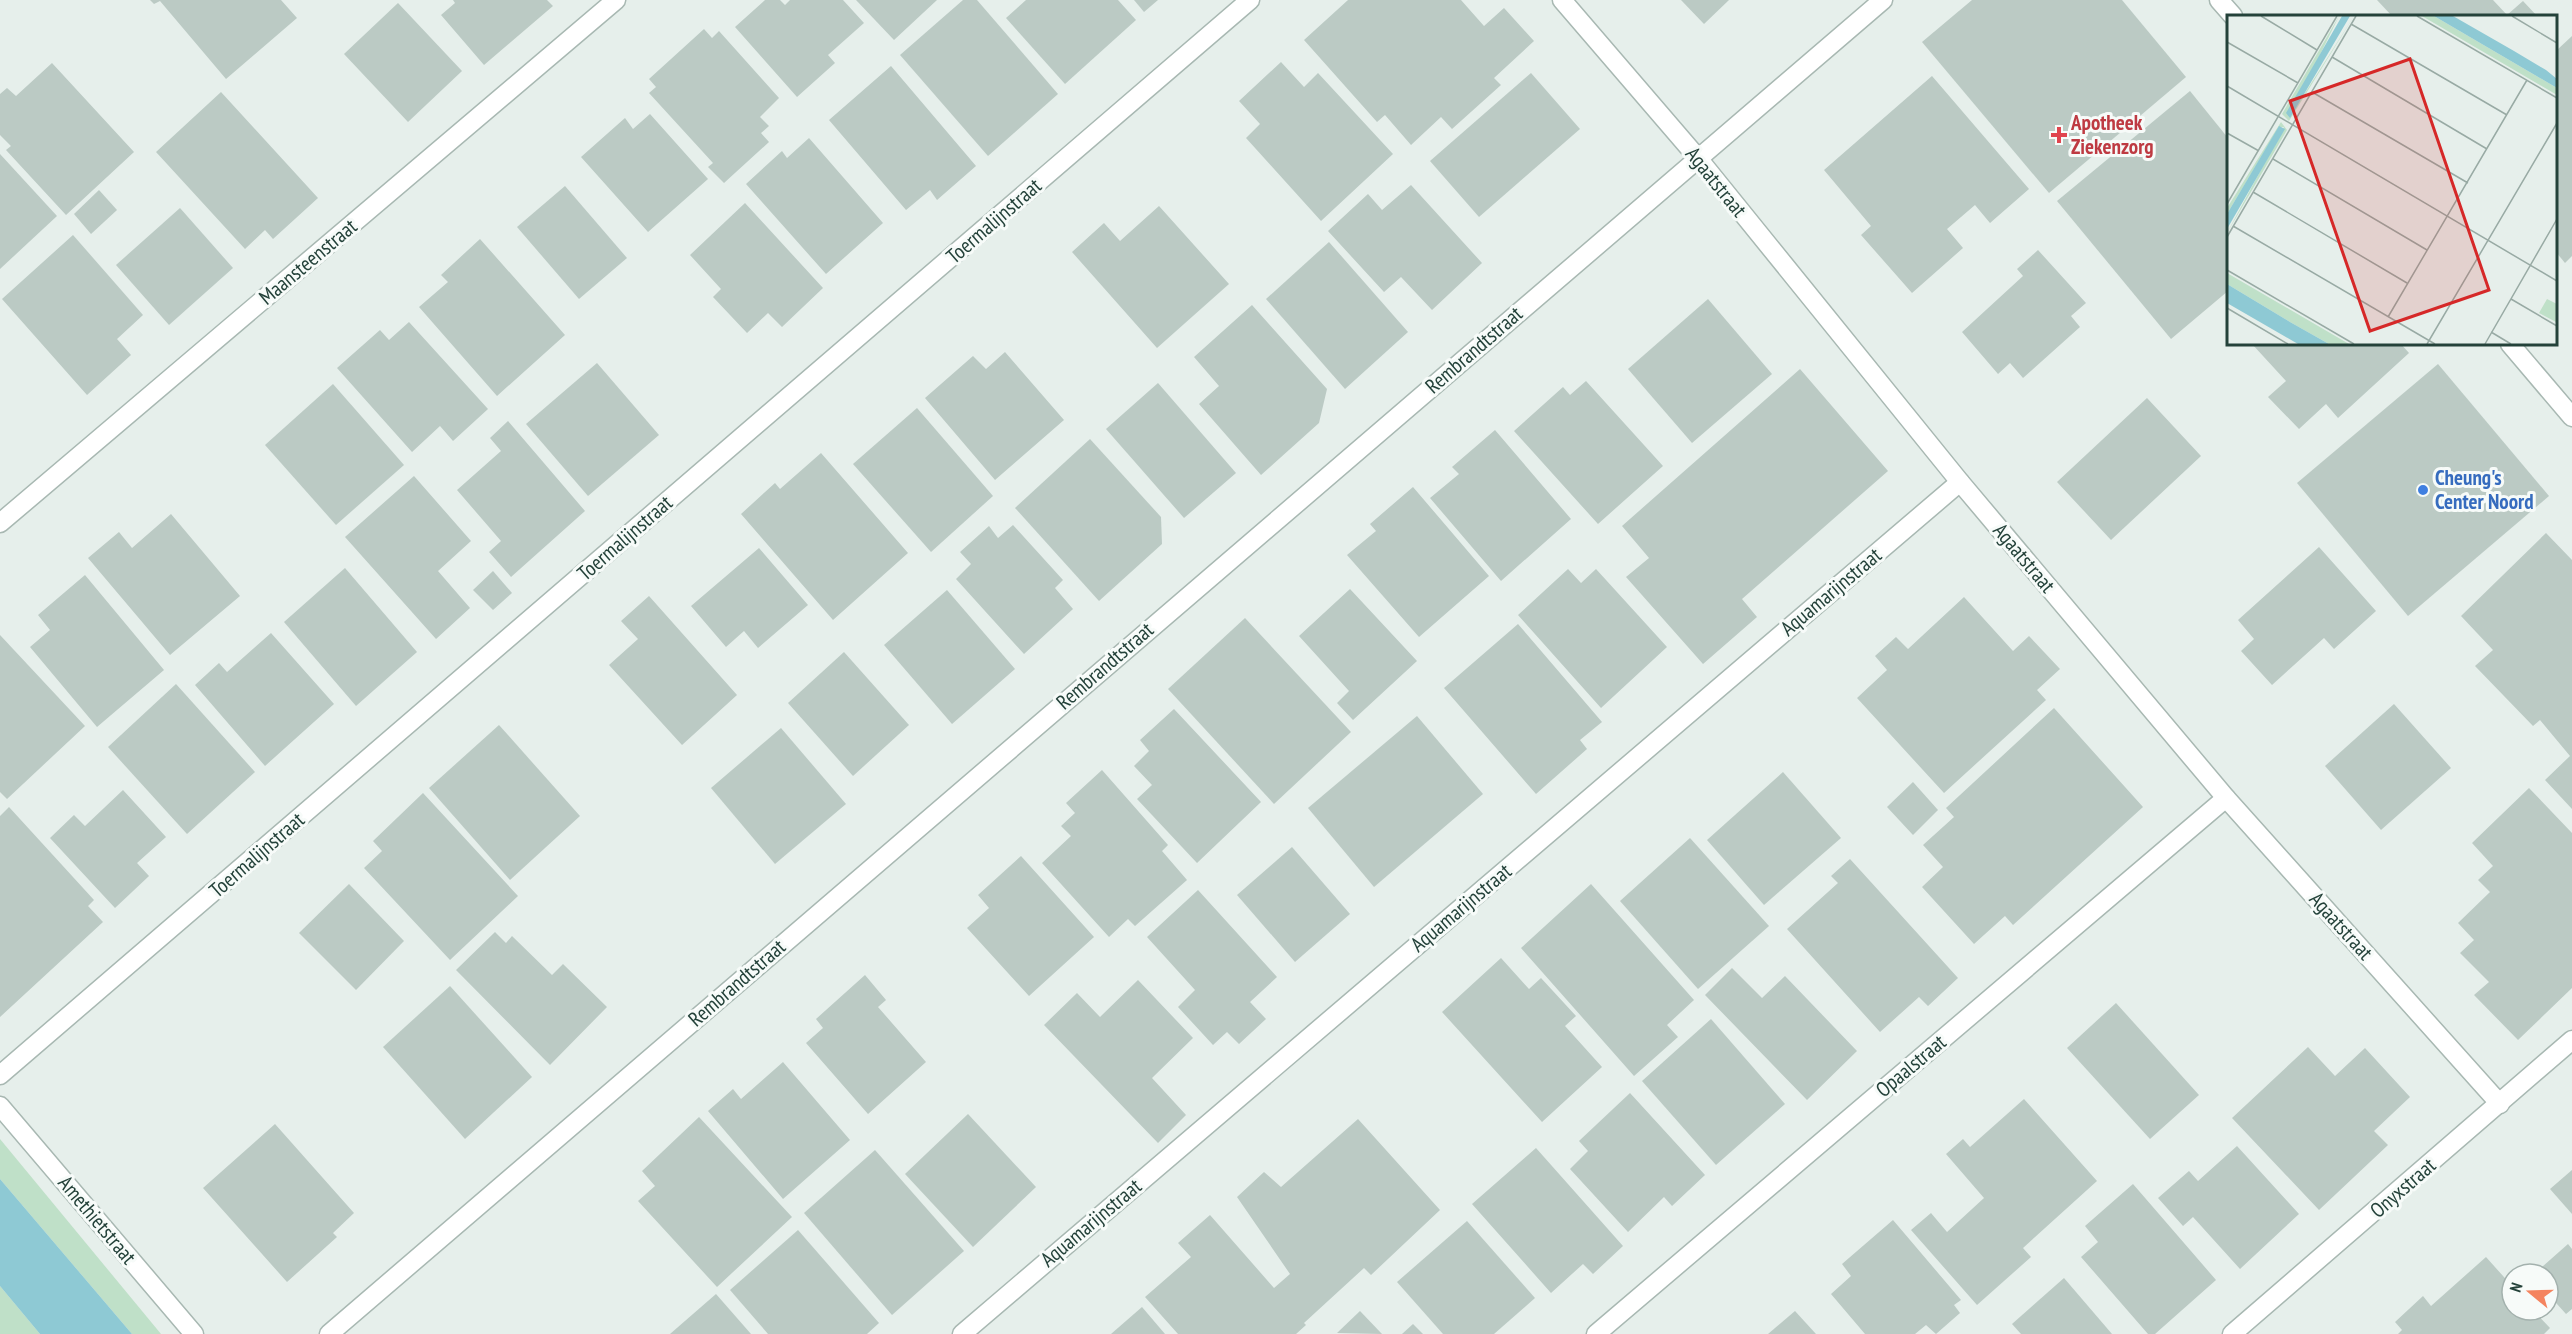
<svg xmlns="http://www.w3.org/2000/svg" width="2572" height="1334" font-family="'PT Sans Narrow',sans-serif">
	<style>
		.green { fill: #bfe0c8 }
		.water { fill: #8ec9d4 }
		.building { fill: #bbcac4 }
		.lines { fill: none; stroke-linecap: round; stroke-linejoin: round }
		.minor-casing { stroke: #a8b8b2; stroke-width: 21 }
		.minor { stroke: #fff; stroke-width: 18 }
		.health-dot { fill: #e0444e; stroke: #f7fbf9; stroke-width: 2 }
		.shop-dot { fill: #3f7fe0; stroke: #f7fbf9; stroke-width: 2 }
		.labels { text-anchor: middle; stroke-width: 6; stroke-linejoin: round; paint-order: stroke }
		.health-label { font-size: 21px; font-weight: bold; fill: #be3a42; stroke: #f7fbf9; text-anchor: start }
		.street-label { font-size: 21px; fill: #24423a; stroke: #f7fbf9 }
		.shop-label { font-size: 21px; font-weight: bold; fill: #366cbe; stroke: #f7fbf9; text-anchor: start }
		.inset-road { fill: none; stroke: #98aaa4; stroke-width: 1.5 }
		.view { fill: #d62828; fill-opacity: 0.15; stroke: #d62828; stroke-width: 3 }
		.inset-edge { fill: none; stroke: #24423a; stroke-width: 3 }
	</style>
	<rect width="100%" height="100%" fill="#e6efeb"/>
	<!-- green -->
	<g class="green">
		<polygon points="0,1139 161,1334 132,1334 0,1179"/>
		<polygon points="0,1286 40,1334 0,1334"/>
	</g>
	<!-- water -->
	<polygon class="water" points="0,1179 132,1334 40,1334 0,1286"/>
	<!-- building -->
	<g class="building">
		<polygon points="150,0 281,0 297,18 226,79 160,1 154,4"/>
		<polygon points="453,0 547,0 553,6 484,65 441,15 455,3"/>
		<polygon points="765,0 780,0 785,5 790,0 843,0 864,23 828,55 835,63 797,97 735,27"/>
		<polygon points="856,0 937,0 894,40"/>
		<polygon points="963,0 977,0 1058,94 988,156 900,55"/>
		<polygon points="1026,0 1118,0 1136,20 1065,84 1006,18"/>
		<polygon points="1134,0 1158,0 1144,12"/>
		<polygon points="1348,0 1461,0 1484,26 1504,8 1534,41 1494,78 1501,85 1452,129 1441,117 1411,145 1385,115 1377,122 1304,40"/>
		<polygon points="1681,0 1729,0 1704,24"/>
		<polygon points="1972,0 2122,0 2186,77 2049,193 1922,42"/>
		<polygon points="2377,0 2493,0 2507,15 2523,1 2537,16 2392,16"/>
		<polygon points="398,3 462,71 408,122 344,54"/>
		<polygon points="704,29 712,38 719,31 779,98 760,117 769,126 761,133 769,142 724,183 708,167 713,163 649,93 656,87 649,79"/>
		<polygon points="2572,36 2572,256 2565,263 2556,252 2556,51"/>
		<polygon points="1281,62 1304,87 1318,73 1393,154 1321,221 1246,138 1260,124 1239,101"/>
		<polygon points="52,63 134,152 66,215 6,150 11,146 0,135 0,94 7,88 16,96"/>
		<polygon points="891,66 976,166 937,200 930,190 906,210 829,120"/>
		<polygon points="1531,73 1580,129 1479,217 1430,161"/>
		<polygon points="1932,76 2029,189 1990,223 1975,205 1947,229 1963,248 1912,293 1861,235 1871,226 1824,170"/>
		<polygon points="2190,91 2228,138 2228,291 2171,339 2057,201"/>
		<polygon points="221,92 318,198 273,239 265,230 245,249 156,152"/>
		<polygon points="650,114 708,179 648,232 581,157 625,118 633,129"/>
		<polygon points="809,138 883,223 826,274 746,184 782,151 787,158"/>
		<polygon points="0,154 57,216 0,269"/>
		<polygon points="1411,185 1482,263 1432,310 1401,277 1384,292 1328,231 1368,194 1382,210"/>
		<polygon points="565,186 627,258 579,299 517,227"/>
		<polygon points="99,190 117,210 91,234 74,214"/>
		<polygon points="745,203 823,288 782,327 768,313 747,333 713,297 721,289 690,255"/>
		<polygon points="1159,206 1229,284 1157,348 1072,252 1104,223 1120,241"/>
		<polygon points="180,208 233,268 169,325 116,265"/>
		<polygon points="73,235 143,315 117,339 131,355 87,395 2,299"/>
		<polygon points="480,239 565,335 497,396 419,307 448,282 441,275"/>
		<polygon points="1329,242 1408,332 1345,389 1266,299"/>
		<polygon points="2038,250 2086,303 2071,316 2080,327 2023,378 2010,363 1998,374 1962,332 2023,276 2017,269"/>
		<polygon points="1708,299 1772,374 1692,443 1628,369"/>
		<polygon points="1252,305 1327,389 1319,423 1261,475 1199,404 1219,386 1194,357"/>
		<polygon points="409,322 488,409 453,441 440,426 412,452 337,368 380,330 389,340"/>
		<polygon points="2252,344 2401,344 2409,353 2338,418 2326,404 2299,429 2268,397 2286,381"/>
		<polygon points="1005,352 1064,420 995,480 925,398 973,356 986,369"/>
		<polygon points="597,363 659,435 588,496 526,424"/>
		<polygon points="2438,364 2549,496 2408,616 2297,483"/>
		<polygon points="1800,369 1888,471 1742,599 1757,617 1703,664 1626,577 1649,558 1622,526"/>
		<polygon points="1586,381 1663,466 1598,524 1514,431 1563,387 1570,395"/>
		<polygon points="1158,383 1236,473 1184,518 1106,429"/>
		<polygon points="333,384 404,465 336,525 265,445"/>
		<polygon points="2147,398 2201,456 2111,540 2057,482"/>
		<polygon points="917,408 993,496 931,552 853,464"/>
		<polygon points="508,421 585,511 511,577 489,552 501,541 457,490 501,451 490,438"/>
		<polygon points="1495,430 1571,519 1501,581 1430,498 1459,474 1452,467"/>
		<polygon points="1090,439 1161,517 1162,544 1099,601 1015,508"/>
		<polygon points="821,453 908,553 833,620 741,514 775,483 780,489"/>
		<polygon points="414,476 471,541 438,571 470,608 436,639 345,537"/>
		<polygon points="1413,487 1489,576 1419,637 1347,555 1376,531 1370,524"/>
		<polygon points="171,514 240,596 170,655 88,558 119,532 132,548"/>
		<polygon points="1013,525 1063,580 1055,588 1073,609 1024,654 956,579 971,564 960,552 989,526 998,538"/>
		<polygon points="2546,533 2572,560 2572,809 2545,780 2570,756 2540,720 2533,726 2475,666 2493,650 2461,616"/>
		<polygon points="2319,547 2376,611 2334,649 2324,638 2272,685 2241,651 2254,639 2238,620"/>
		<polygon points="759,548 808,605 758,648 744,631 726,647 691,606"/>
		<polygon points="345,568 417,652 356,706 284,622"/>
		<polygon points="1568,569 1581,583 1596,569 1667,647 1601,708 1518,615"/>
		<polygon points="493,571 512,593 493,610 473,590"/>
		<polygon points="85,575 164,670 97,727 30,647 50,630 38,615"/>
		<polygon points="1350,589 1417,661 1353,720 1337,703 1349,691 1299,636"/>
		<polygon points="947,590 1015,669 952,724 884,645"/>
		<polygon points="649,596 737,695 682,745 609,665 638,639 621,621"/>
		<polygon points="1964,597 2013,651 2029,636 2060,669 2037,690 2046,700 1944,793 1857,698 1887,670 1875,656 1896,637 1908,649"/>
		<polygon points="1245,618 1351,732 1274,804 1168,689"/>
		<polygon points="1518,624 1602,722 1580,740 1587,749 1536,794 1444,688"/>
		<polygon points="271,633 334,704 265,766 195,685 219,663 227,672"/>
		<polygon points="0,635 85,726 7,799 0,792"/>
		<polygon points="844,652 909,725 853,776 788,703"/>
		<polygon points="176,684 255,772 187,834 108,747"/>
		<polygon points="2394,704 2451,768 2381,830 2325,766"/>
		<polygon points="2054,708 2143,807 2013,925 2005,916 1974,944 1922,887 1943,867 1923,845 1954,817 1946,808"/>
		<polygon points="1174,709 1261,802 1197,863 1137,799 1152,785 1134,766 1149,751 1140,740"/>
		<polygon points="1417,716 1483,794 1374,887 1308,808"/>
		<polygon points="499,725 580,816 510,880 429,788"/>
		<polygon points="781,728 846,804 775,864 711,788"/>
		<polygon points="1102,770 1168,845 1162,851 1187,880 1135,926 1128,919 1109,937 1042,863 1071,836 1061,826 1075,813 1066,803"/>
		<polygon points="1783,772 1841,838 1764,905 1707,840"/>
		<polygon points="1913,782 1938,810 1913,835 1887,807"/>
		<polygon points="2529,788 2572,833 2572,988 2518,1040 2474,995 2489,982 2460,953 2474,940 2458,923 2490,892 2478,880 2493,866 2472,843"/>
		<polygon points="123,790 166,837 137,863 149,876 115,908 50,838 74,815 85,826"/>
		<polygon points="423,793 518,896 450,960 364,868 382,851 373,841"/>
		<polygon points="9,807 94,900 88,906 103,922 0,1017 0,816"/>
		<polygon points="1690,838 1769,926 1698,989 1620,901"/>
		<polygon points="1292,847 1350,914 1295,962 1237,895"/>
		<polygon points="1021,856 1094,937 1029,996 967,928 989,908 978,895"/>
		<polygon points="1850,859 1958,978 1928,1006 1919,997 1880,1032 1787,929 1838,883 1831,876"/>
		<polygon points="349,884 404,941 356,990 299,933"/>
		<polygon points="1591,884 1694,1000 1667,1025 1678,1037 1634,1076 1521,948"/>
		<polygon points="1198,890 1277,977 1250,1002 1266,1019 1239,1044 1227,1032 1213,1045 1178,1007 1195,990 1147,937"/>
		<polygon points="495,932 506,943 512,936 552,975 563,964 607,1007 550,1065 456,970"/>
		<polygon points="1501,958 1529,989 1541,978 1576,1016 1565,1026 1602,1067 1542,1122 1442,1012"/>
		<polygon points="1732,968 1762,998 1785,976 1857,1051 1807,1100 1705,995"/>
		<polygon points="865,975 886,1000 878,1007 926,1062 868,1114 806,1043 823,1028 816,1019"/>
		<polygon points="1138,980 1193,1038 1152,1078 1186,1115 1158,1143 1044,1025 1077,993 1100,1017"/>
		<polygon points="450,986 532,1077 465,1139 383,1047"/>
		<polygon points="2116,1003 2199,1095 2150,1139 2067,1048"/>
		<polygon points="1711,1019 1785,1104 1716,1165 1642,1081"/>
		<polygon points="2308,1047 2335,1076 2365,1048 2410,1097 2374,1131 2388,1145 2319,1210 2232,1118"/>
		<polygon points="783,1062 850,1140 783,1199 708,1111 733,1089 741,1099"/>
		<polygon points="1630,1093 1705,1175 1672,1206 1664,1197 1628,1232 1570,1169 1588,1151 1579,1141"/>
		<polygon points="2024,1099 2097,1181 2023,1248 2031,1257 1977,1305 1911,1230 1931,1213 1947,1232 1984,1198 1946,1154 1963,1139 1970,1147"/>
		<polygon points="968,1114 1036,1187 973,1247 905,1174"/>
		<polygon points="699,1117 792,1217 717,1287 638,1201 655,1186 642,1171"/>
		<polygon points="1358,1119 1440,1210 1371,1275 1364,1268 1304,1323 1306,1325 1296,1334 1178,1334 1145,1297 1191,1257 1178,1243 1210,1215 1274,1288 1290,1274 1237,1197 1264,1172 1281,1187"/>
		<polygon points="275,1124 354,1213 333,1233 337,1237 287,1282 203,1188"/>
		<polygon points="2237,1146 2299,1214 2240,1269 2193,1217 2183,1226 2158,1198 2189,1171 2198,1181"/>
		<polygon points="1536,1148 1623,1246 1593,1274 1583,1264 1551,1293 1472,1204"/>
		<polygon points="875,1150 964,1251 892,1315 804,1213"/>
		<polygon points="2572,1170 2572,1214 2550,1189"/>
		<polygon points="2133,1184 2216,1280 2155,1334 2148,1334 2081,1257 2098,1242 2085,1226"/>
		<polygon points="1893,1220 1961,1300 1954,1305 1960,1313 1936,1334 1926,1325 1915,1334 1865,1334 1831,1294 1851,1276 1842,1264"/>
		<polygon points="1467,1221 1535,1298 1494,1334 1443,1334 1397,1282"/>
		<polygon points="798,1230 879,1323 867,1334 768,1334 730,1290"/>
		<polygon points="2568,1244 2572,1249 2572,1309 2566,1314 2548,1294 2548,1274 2534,1274"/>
		<polygon points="2486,1257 2512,1286 2512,1310 2533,1310 2550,1328 2544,1334 2398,1334 2402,1330 2395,1322 2423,1296 2431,1306"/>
		<polygon points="2064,1278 2112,1334 2021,1334 2012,1324"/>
		<polygon points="716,1294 751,1334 670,1334"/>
		<polygon points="1142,1307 1165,1334 1111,1334"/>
		<polygon points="1360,1311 1382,1334 1337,1333"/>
		<polygon points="1795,1311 1816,1334 1768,1334"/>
		<polygon points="1413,1324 1423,1334 1402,1334"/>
	</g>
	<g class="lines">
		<!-- minor casing -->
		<g class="minor-casing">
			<g id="minor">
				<polyline points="1562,0 1697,157 1960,482 2226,798 2500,1104"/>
				<polyline points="2219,0 2233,16"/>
				<polyline points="2510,344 2572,417"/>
				<polyline points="0,523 616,0"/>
				<polyline points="0,1075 1250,0"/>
				<polyline points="0,1106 194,1334"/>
				<polyline points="329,1334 1883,0"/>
				<polyline points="962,1334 1960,482"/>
				<polyline points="1596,1334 2226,798"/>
				<polyline points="2232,1334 2572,1040"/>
			</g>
		</g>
		<!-- minor -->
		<use href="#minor" class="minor"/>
	</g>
	<!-- markers -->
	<path class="health-dot" d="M2056 126h6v6h6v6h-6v6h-6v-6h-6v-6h6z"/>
	<circle class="shop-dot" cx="2423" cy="490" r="6"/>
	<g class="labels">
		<!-- health labels -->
		<g class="health-label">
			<text x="2071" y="130">Apotheek<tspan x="2071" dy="24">Ziekenzorg</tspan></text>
		</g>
		<!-- street labels -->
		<g class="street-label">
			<text transform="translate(1716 182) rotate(51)" y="7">Agaatstraat</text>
			<text transform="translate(994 221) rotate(-41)" y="7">Toermalijnstraat</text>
			<text transform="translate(308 262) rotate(-40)" y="7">Maansteenstraat</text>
			<text transform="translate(1474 350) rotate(-41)" y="7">Rembrandtstraat</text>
			<text transform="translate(625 538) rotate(-41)" y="7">Toermalijnstraat</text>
			<text transform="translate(2024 558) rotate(50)" y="7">Agaatstraat</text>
			<text transform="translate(1831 592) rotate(-40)" y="7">Aquamarijnstraat</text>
			<text transform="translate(1105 666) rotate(-41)" y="7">Rembrandtstraat</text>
			<text transform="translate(257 855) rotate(-41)" y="7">Toermalijnstraat</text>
			<text transform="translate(1461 908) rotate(-40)" y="7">Aquamarijnstraat</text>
			<text transform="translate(2341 926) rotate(48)" y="7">Agaatstraat</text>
			<text transform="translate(737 983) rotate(-41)" y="7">Rembrandtstraat</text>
			<text transform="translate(1911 1066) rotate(-40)" y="7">Opaalstraat</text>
			<text transform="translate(2403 1188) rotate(-41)" y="7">Onyxstraat</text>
			<text transform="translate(97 1220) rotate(50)" y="7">Amethietstraat</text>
			<text transform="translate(1091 1223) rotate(-40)" y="7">Aquamarijnstraat</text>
		</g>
		<!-- shop labels -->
		<g class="shop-label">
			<text x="2435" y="485">Cheung's<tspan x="2435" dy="24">Center Noord</tspan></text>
		</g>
	</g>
	<!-- overview -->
	<g transform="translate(2227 15)">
		<rect width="330" height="330" fill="#e6efeb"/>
		<path d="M112,1L62,103L127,1L62,106L55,99ZM195,1H207L330,73V80ZM54,107L60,115L0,218L57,112H52L0,199V193ZM0,258L122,329H102L63,307L0,269ZM320,284L330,289L329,307L312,298Z" fill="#bfe0c8"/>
		<path d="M115,1H123L63,103L59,98ZM207,1H226L287,36L319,55L330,64V73ZM52,111L58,114L0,214V199ZM0,269L63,307L102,329H71L0,288Z" fill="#8ec9d4"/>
		<path class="inset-road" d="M34,1L90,35M190,1L330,83M285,1L330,28M124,9L280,100M0,27L71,68M105,42L260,134M0,71L330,266M85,77L241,168M0,118L32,136M46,144L200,235M26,177L180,268M0,189L110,1M6,211L208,329M0,222L129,1M0,255L127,329M284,284L330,311M0,293L61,329M161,302L300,65M264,317L284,329M200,329L330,108M258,329L330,204"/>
		<path class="view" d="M183,44L262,275L143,316L63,86Z"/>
		<rect width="330" height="330" class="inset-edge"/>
	</g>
	<!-- north arrow -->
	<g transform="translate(2530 1292) rotate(289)"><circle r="28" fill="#f7fbf9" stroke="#a3b1ad" stroke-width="1.5"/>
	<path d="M0-4.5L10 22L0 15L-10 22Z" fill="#f4845f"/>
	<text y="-9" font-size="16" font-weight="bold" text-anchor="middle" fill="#24423a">N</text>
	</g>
</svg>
